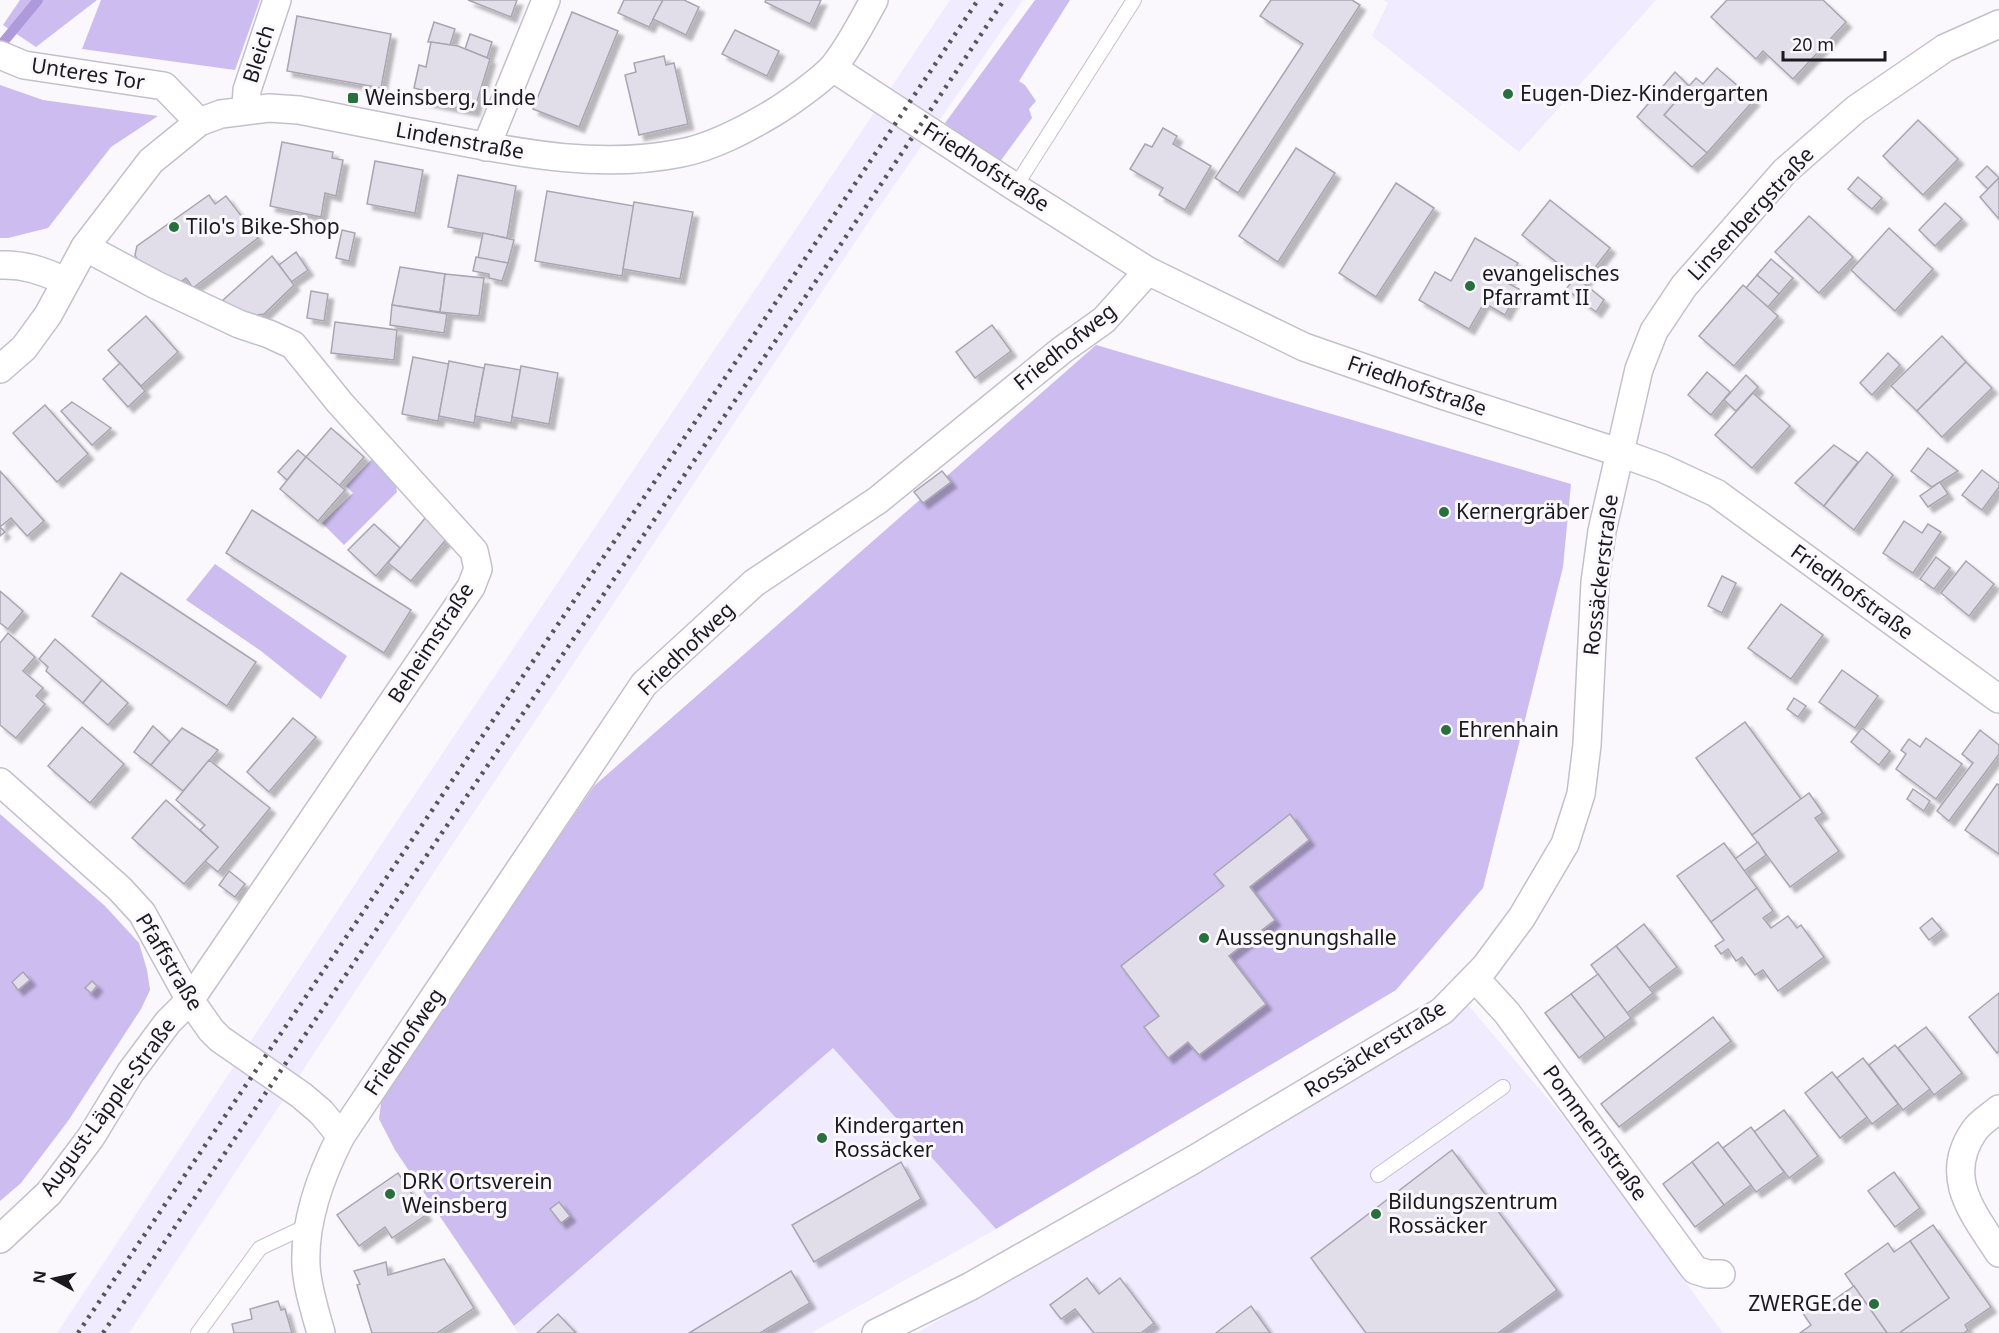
<svg xmlns="http://www.w3.org/2000/svg" width="1999" height="1333" font-family="'Noto Sans',sans-serif">
	<style>
		.built { fill: #f0ebfe }
		.green { fill: #ccbcef }
		.lines { fill: none; stroke-linecap: round; stroke-linejoin: round }
		.stream { stroke: #ae99da; stroke-width: 10 }
		.building { fill: #e1deea; stroke: #a9a5b1; stroke-width: 1.5; filter: url(#shadow) }
		.service-casing { stroke: #c3c0cc; stroke-width: 16 }
		.minor-casing { stroke: #c3c0cc; stroke-width: 30 }
		.service { stroke: #fff; stroke-width: 14 }
		.minor { stroke: #fff; stroke-width: 27 }
		.rail { stroke: #565559; stroke-width: 4.5; stroke-dasharray: 3 6; stroke-linecap: butt }
		.poi-dot { fill: #276f3c; stroke: #faf8fd; stroke-width: 2 }
		.labels { text-anchor: middle; stroke-width: 6; stroke-linejoin: round; paint-order: stroke }
		.street-label { font-size: 21px; fill: #1a191d; stroke: #faf8fd }
		.poi-label { font-size: 21px; fill: #1a191d; stroke: #faf8fd; text-anchor: start }
	</style>
	<defs>
		<filter id="shadow"><feDropShadow dx="5.5" dy="5.5" stdDeviation="1.5" flood-color="#0004"/></filter>
	</defs>
	<rect width="100%" height="100%" fill="#faf8fd"/>
	<!-- built -->
	<g class="built">
		<polygon points="950,0 1023,0 872,217 448,851 129,1333 57,1333 399,818"/>
		<polygon points="1383,0 1656,0 1519,152 1372,36 1388,3"/>
		<polygon points="1468,1005 1564,1118 1723,1333 917,1333"/>
		<polygon points="833,1048 996,1229 811,1333 518,1333 514,1326"/>
	</g>
	<!-- green -->
	<g class="green">
		<polygon points="20,0 97,0 36,47 3,25"/>
		<polygon points="101,0 260,0 235,70 82,49"/>
		<polygon points="1035,0 1070,0 1019,81 1025,85 1036,101 1029,109 1032,118 999,163 945,123"/>
		<polygon points="0,85 43,100 158,116 111,147 48,228 8,238 0,238"/>
		<polygon points="1096,345 1571,484 1563,567 1483,888 1396,990 996,1229 833,1048 514,1326 395,1150 379,1119 382,1095 594,786"/>
		<polygon points="373,458 395,480 397,492 344,545 322,523 353,493 346,486"/>
		<polygon points="215,564 347,656 321,699 261,651 186,600"/>
		<polygon points="0,814 105,906 139,943 147,970 150,990 141,1009 68,1121 21,1183 0,1201"/>
	</g>
	<g class="lines">
		<!-- stream -->
		<polyline class="stream" points="0,46 38,0"/>
	</g>
	<!-- building -->
	<g class="building">
		<polygon points="468,0 517,0 511,17"/>
		<polygon points="624,0 663,0 649,27 618,13"/>
		<polygon points="663,0 684,0 699,7 686,35 653,19"/>
		<polygon points="766,0 821,0 810,24 765,2"/>
		<polygon points="1271,0 1352,0 1360,5 1238,193 1215,178 1303,44 1260,16"/>
		<polygon points="1727,0 1823,0 1846,22 1793,79 1763,51 1756,59 1711,17"/>
		<polygon points="572,12 618,31 579,127 533,109"/>
		<polygon points="297,16 391,34 381,88 287,71"/>
		<polygon points="434,22 455,29 450,45 428,42"/>
		<polygon points="735,30 779,51 767,76 722,54"/>
		<polygon points="470,34 492,42 487,58 465,49"/>
		<polygon points="431,42 458,46 490,59 474,111 420,100 422,90 414,88 419,65 426,67"/>
		<polygon points="664,56 666,65 674,63 688,124 639,135 625,75 636,72 634,63"/>
		<polygon points="1717,68 1754,100 1707,153 1664,115 1696,78 1703,84"/>
		<polygon points="1675,72 1689,86 1664,115 1707,153 1692,167 1637,117"/>
		<polygon points="1918,120 1958,159 1923,195 1883,156"/>
		<polygon points="1163,128 1177,136 1173,144 1211,166 1185,210 1159,195 1163,188 1130,169 1145,144 1152,147"/>
		<polygon points="282,142 333,152 332,158 343,160 336,196 325,193 321,217 270,206"/>
		<polygon points="1296,148 1335,173 1278,262 1239,236"/>
		<polygon points="375,161 423,170 415,213 367,204"/>
		<polygon points="1987,166 1999,178 1988,189 1976,177"/>
		<polygon points="458,175 516,186 507,238 448,227"/>
		<polygon points="1858,177 1882,198 1872,209 1848,189"/>
		<polygon points="1999,178 1999,219 1980,197"/>
		<polygon points="1396,183 1434,208 1376,297 1339,273"/>
		<polygon points="547,191 634,206 622,276 535,261"/>
		<polygon points="209,195 215,204 226,196 258,238 193,288 186,278 175,286 138,261 135,255 137,246"/>
		<polygon points="1550,200 1610,248 1583,283 1522,235"/>
		<polygon points="634,202 693,212 680,279 623,269"/>
		<polygon points="1945,203 1962,219 1935,246 1919,230"/>
		<polygon points="1809,216 1853,257 1819,293 1775,252"/>
		<polygon points="1889,228 1933,269 1895,311 1851,270"/>
		<polygon points="342,230 355,233 349,261 336,258"/>
		<polygon points="483,233 514,240 508,263 478,258"/>
		<polygon points="1475,238 1518,263 1507,283 1519,289 1505,315 1484,303 1469,329 1419,300 1435,272 1451,281"/>
		<polygon points="296,252 308,270 291,282 279,265"/>
		<polygon points="272,256 294,285 264,314 242,317 235,314 223,300"/>
		<polygon points="476,257 508,263 502,281 489,278 489,274 473,271"/>
		<polygon points="1771,259 1793,278 1779,294 1757,275"/>
		<polygon points="400,267 445,274 440,312 392,305"/>
		<polygon points="445,274 484,278 479,316 440,312"/>
		<polygon points="1757,275 1779,294 1768,307 1746,288"/>
		<polygon points="1576,277 1604,300 1596,312 1566,289"/>
		<polygon points="1743,285 1778,316 1734,366 1699,336"/>
		<polygon points="311,291 328,294 324,321 307,318"/>
		<polygon points="392,305 447,314 444,333 390,325"/>
		<polygon points="146,316 178,352 141,386 108,350"/>
		<polygon points="335,322 397,330 394,360 331,353"/>
		<polygon points="992,325 1011,351 975,378 956,352"/>
		<polygon points="1942,336 1966,362 1917,411 1891,386"/>
		<polygon points="1888,353 1900,365 1872,395 1860,383"/>
		<polygon points="413,357 449,364 438,421 402,414"/>
		<polygon points="449,361 484,368 474,423 439,416"/>
		<polygon points="1966,362 1992,388 1942,437 1917,411"/>
		<polygon points="120,363 145,391 128,407 103,379"/>
		<polygon points="485,364 521,370 511,423 475,416"/>
		<polygon points="521,366 558,373 549,424 512,417"/>
		<polygon points="1707,372 1730,392 1711,415 1688,395"/>
		<polygon points="1746,375 1758,387 1736,411 1724,400"/>
		<polygon points="1753,393 1790,426 1752,468 1715,435"/>
		<polygon points="72,402 111,428 92,445 61,411"/>
		<polygon points="45,405 88,454 57,482 13,433"/>
		<polygon points="331,428 364,457 339,486 306,457"/>
		<polygon points="1834,445 1858,462 1824,506 1795,483"/>
		<polygon points="1928,448 1958,471 1932,487 1911,471"/>
		<polygon points="298,450 306,457 287,480 278,472"/>
		<polygon points="1867,452 1893,475 1854,530 1824,506"/>
		<polygon points="306,457 345,490 318,521 280,489"/>
		<polygon points="1982,470 1999,483 1999,487 1982,510 1962,495"/>
		<polygon points="0,471 44,521 27,536 11,518 0,527 5,532 0,536"/>
		<polygon points="942,471 951,482 923,503 914,492"/>
		<polygon points="1940,482 1948,494 1928,507 1920,496"/>
		<polygon points="252,510 411,610 384,653 226,553"/>
		<polygon points="426,517 449,536 411,581 388,563"/>
		<polygon points="1904,521 1922,533 1928,524 1941,532 1913,573 1883,553"/>
		<polygon points="374,524 400,548 376,576 348,550"/>
		<polygon points="1936,557 1950,568 1934,589 1920,579"/>
		<polygon points="1966,561 1994,584 1969,616 1941,593"/>
		<polygon points="121,573 256,662 227,706 92,616"/>
		<polygon points="1722,576 1736,583 1722,613 1708,606"/>
		<polygon points="0,591 23,611 8,629 0,623"/>
		<polygon points="1781,604 1823,635 1791,679 1748,648"/>
		<polygon points="8,633 35,657 23,671 43,688 36,696 45,704 16,738 0,725 0,643"/>
		<polygon points="55,639 102,680 83,703 46,671 48,667 39,659"/>
		<polygon points="1842,670 1878,696 1855,728 1819,702"/>
		<polygon points="102,680 128,703 108,725 83,703"/>
		<polygon points="1794,698 1806,706 1798,717 1787,709"/>
		<polygon points="293,718 316,737 269,792 247,772"/>
		<polygon points="1745,722 1801,799 1752,835 1696,758"/>
		<polygon points="153,726 170,742 151,765 134,752"/>
		<polygon points="82,727 124,764 90,803 48,766"/>
		<polygon points="182,728 218,750 183,791 151,765"/>
		<polygon points="1862,728 1890,751 1879,765 1851,742"/>
		<polygon points="1980,730 1999,745 1999,754 1949,821 1937,811 1973,763 1962,754"/>
		<polygon points="1926,738 1962,764 1936,799 1896,769 1906,754 1901,750 1909,739 1920,747"/>
		<polygon points="209,760 270,808 218,872 205,861 218,847 200,830 205,825 176,800"/>
		<polygon points="1997,784 1999,785 1999,854 1965,830"/>
		<polygon points="1913,789 1930,801 1924,811 1907,799"/>
		<polygon points="1809,793 1823,813 1815,818 1839,851 1790,887 1752,835"/>
		<polygon points="166,800 218,847 184,884 132,838"/>
		<polygon points="1290,814 1309,840 1250,887 1275,920 1229,956 1266,1004 1199,1055 1188,1042 1168,1058 1144,1027 1159,1016 1121,966 1224,886 1214,874"/>
		<polygon points="1758,842 1766,855 1744,871 1735,859"/>
		<polygon points="1724,843 1757,888 1711,922 1677,876"/>
		<polygon points="229,871 245,884 235,897 219,885"/>
		<polygon points="1757,888 1773,911 1763,918 1771,928 1788,916 1797,928 1801,925 1824,957 1778,991 1763,970 1755,975 1742,957 1736,961 1728,949 1721,954 1715,946 1724,940 1711,922"/>
		<polygon points="1932,918 1942,930 1929,940 1920,928"/>
		<polygon points="1644,924 1677,967 1649,988 1616,946"/>
		<polygon points="1616,946 1653,993 1627,1013 1591,965"/>
		<polygon points="23,972 30,980 18,990 12,982"/>
		<polygon points="1598,974 1631,1018 1605,1038 1571,994"/>
		<polygon points="92,981 97,986 91,993 85,988"/>
		<polygon points="1999,993 1999,1051 1997,1053 1969,1017"/>
		<polygon points="1571,994 1605,1038 1579,1058 1545,1013"/>
		<polygon points="1713,1017 1731,1041 1619,1127 1601,1104"/>
		<polygon points="1926,1027 1962,1073 1934,1095 1898,1048"/>
		<polygon points="1895,1045 1930,1089 1903,1110 1869,1065"/>
		<polygon points="1863,1058 1898,1104 1872,1124 1837,1078"/>
		<polygon points="1832,1072 1867,1117 1840,1138 1805,1093"/>
		<polygon points="1784,1110 1818,1156 1789,1178 1754,1132"/>
		<polygon points="1751,1127 1784,1172 1756,1192 1723,1148"/>
		<polygon points="1718,1142 1751,1185 1724,1205 1692,1162"/>
		<polygon points="1452,1150 1557,1290 1498,1333 1366,1333 1311,1258"/>
		<polygon points="901,1162 921,1199 814,1262 792,1225"/>
		<polygon points="1692,1162 1724,1205 1695,1227 1663,1184"/>
		<polygon points="1894,1172 1920,1208 1895,1227 1868,1191"/>
		<polygon points="398,1173 426,1215 392,1238 385,1227 359,1246 337,1215"/>
		<polygon points="559,1202 570,1216 561,1223 550,1209"/>
		<polygon points="1933,1225 1991,1307 1965,1325 1968,1330 1964,1333 1899,1333 1949,1298 1910,1241"/>
		<polygon points="1910,1241 1949,1298 1899,1333 1887,1333 1845,1274 1888,1243 1894,1252"/>
		<polygon points="444,1259 474,1308 437,1333 372,1333 357,1285 360,1284 354,1271 386,1262 388,1275"/>
		<polygon points="791,1271 810,1303 760,1333 689,1333"/>
		<polygon points="1087,1278 1099,1294 1120,1278 1154,1323 1141,1333 1094,1333 1075,1309 1061,1319 1050,1305"/>
		<polygon points="1854,1286 1887,1333 1800,1333 1811,1325 1802,1312 1817,1301 1822,1308"/>
		<polygon points="278,1301 281,1310 285,1309 292,1333 234,1333 232,1324 252,1319 250,1309"/>
		<polygon points="1251,1306 1270,1333 1216,1333 1243,1312"/>
		<polygon points="558,1314 576,1333 537,1333"/>
	</g>
	<g class="lines">
		<!-- service casing -->
		<g class="service-casing">
			<g id="service">
				<polyline points="1015,187 1134,0"/>
				<polyline points="1378,1175 1503,1087"/>
				<polyline points="198,1333 260,1248 309,1225"/>
			</g>
		</g>
		<!-- minor casing -->
		<g class="minor-casing">
			<g id="minor">
				<polyline points="0,55 24,65 164,86 199,122"/>
				<polyline points="833,68 1015,187 1148,271 1304,347 1442,395 1618,452 1662,468 1716,493 1999,699"/>
				<polyline points="246,109 247,90 277,0"/>
				<polyline points="486,147 546,0"/>
				<path d="M0,265C24,264 43,271 65,281"/>
				<path d="M0,369L24,348L48,315L85,247L151,161L199,122L221,114L269,108L299,110C349,120 398,130 447,139C524,154 603,169 681,153C713,147 746,129 773,113C788,104 823,79 834,66C850,46 862,22 874,0"/>
				<polyline points="0,782 120,889 142,913 190,1000 211,1030 220,1039 301,1095 321,1112 341,1136"/>
				<polyline points="1475,978 1507,1013 1695,1270 1708,1274 1721,1274"/>
				<path d="M1999,1109C1991,1116 1980,1122 1974,1131C1942,1178 1974,1214 1999,1253"/>
				<polyline points="0,1239 49,1193 91,1137 130,1073 168,1022 190,1000 471,587 478,569 474,551 340,403 293,345 269,334 239,324 156,285 85,247"/>
				<path d="M321,1333C315,1311 307,1287 306,1265C304,1221 321,1175 341,1136L644,684L754,583L878,500L1062,350L1104,320L1148,271"/>
				<polyline points="876,1333 971,1286 1193,1160 1442,1011 1485,967 1522,917 1565,844 1581,794 1587,745 1595,582 1602,531 1639,369 1654,331 1684,286 1785,171 1856,109 1945,48 1999,24"/>
			</g>
		</g>
		<!-- service -->
		<use href="#service" class="service"/>
		<!-- minor -->
		<use href="#minor" class="minor"/>
		<!-- rail -->
		<g class="rail">
			<polyline points="78,1333 754,335 978,0"/>
			<polyline points="103,1333 835,253 1004,0"/>
		</g>
	</g>
	<!-- markers -->
	<g class="poi-dot">
		<circle cx="1508" cy="94" r="6"/>
		<rect x="347" y="92" width="12" height="12" rx="3"/>
		<circle cx="174" cy="227" r="6"/>
		<circle cx="1470" cy="286" r="6"/>
		<circle cx="1444" cy="512" r="6"/>
		<circle cx="1446" cy="730" r="6"/>
		<circle cx="1204" cy="938" r="6"/>
		<circle cx="822" cy="1138" r="6"/>
		<circle cx="390" cy="1194" r="6"/>
		<circle cx="1376" cy="1214" r="6"/>
		<circle cx="1874" cy="1304" r="6"/>
	</g>
	<g class="labels">
		<!-- street labels -->
		<g class="street-label">
			<text transform="translate(259 54) rotate(-72)" y="7">Bleich</text>
			<text transform="translate(88 74) rotate(9)" y="7">Unteres Tor</text>
			<text transform="translate(460 141) rotate(10)" y="7">Lindenstraße</text>
			<text transform="translate(986 167) rotate(33)" y="7">Friedhofstraße</text>
			<text transform="translate(1751 214) rotate(-47)" y="7">Linsenbergstraße</text>
			<text transform="translate(1065 347) rotate(-39)" y="7">Friedhofweg</text>
			<text transform="translate(1417 386) rotate(19)" y="7">Friedhofstraße</text>
			<text transform="translate(1601 575) rotate(-83)" y="7">Rossäckerstraße</text>
			<text transform="translate(1852 592) rotate(36)" y="7">Friedhofstraße</text>
			<text transform="translate(431 643) rotate(-57)" y="7">Beheimstraße</text>
			<text transform="translate(686 649) rotate(-44)" y="7">Friedhofweg</text>
			<text transform="translate(169 962) rotate(59)" y="7">Pfaffstraße</text>
			<text transform="translate(404 1042) rotate(-56)" y="7">Friedhofweg</text>
			<text transform="translate(1375 1049) rotate(-32)" y="7">Rossäckerstraße</text>
			<text transform="translate(108 1107) rotate(-54)" y="7">August-Läpple-Straße</text>
			<text transform="translate(1595 1133) rotate(54)" y="7">Pommernstraße</text>
		</g>
		<!-- poi labels -->
		<g class="poi-label">
			<text x="1520" y="101">Eugen-Diez-Kindergarten</text>
			<text x="365" y="105">Weinsberg, Linde</text>
			<text x="186" y="234">Tilo's Bike-Shop</text>
			<text x="1482" y="281">evangelisches<tspan x="1482" dy="24">Pfarramt II</tspan></text>
			<text x="1456" y="519">Kernergräber</text>
			<text x="1458" y="737">Ehrenhain</text>
			<text x="1216" y="945">Aussegnungshalle</text>
			<text x="834" y="1133">Kindergarten<tspan x="834" dy="24">Rossäcker</tspan></text>
			<text x="402" y="1189">DRK Ortsverein<tspan x="402" dy="24">Weinsberg</tspan></text>
			<text x="1388" y="1209">Bildungszentrum<tspan x="1388" dy="24">Rossäcker</tspan></text>
			<text x="1862" y="1311" text-anchor="end">ZWERGE.de</text>
		</g>
	</g>
	<!-- north arrow -->
	<g transform="translate(54 1279) rotate(278)" stroke="#faf8fd" stroke-width="4.5" paint-order="stroke">
	<path d="M0-4.5L10 22L0 15L-10 22Z" fill="#1a191d"/>
	<text y="-9" font-size="16" font-weight="bold" text-anchor="middle" fill="#1a191d">N</text>
	</g>
	<!-- scale -->
	<path d="M1783 51v9h102v-9" fill="none" stroke="#1a191d" stroke-width="3"/>
	<text x="1792" y="51" font-size="18" fill="#1a191d" stroke="#faf8fd" stroke-width="4.5" paint-order="stroke">20 m</text>
</svg>
